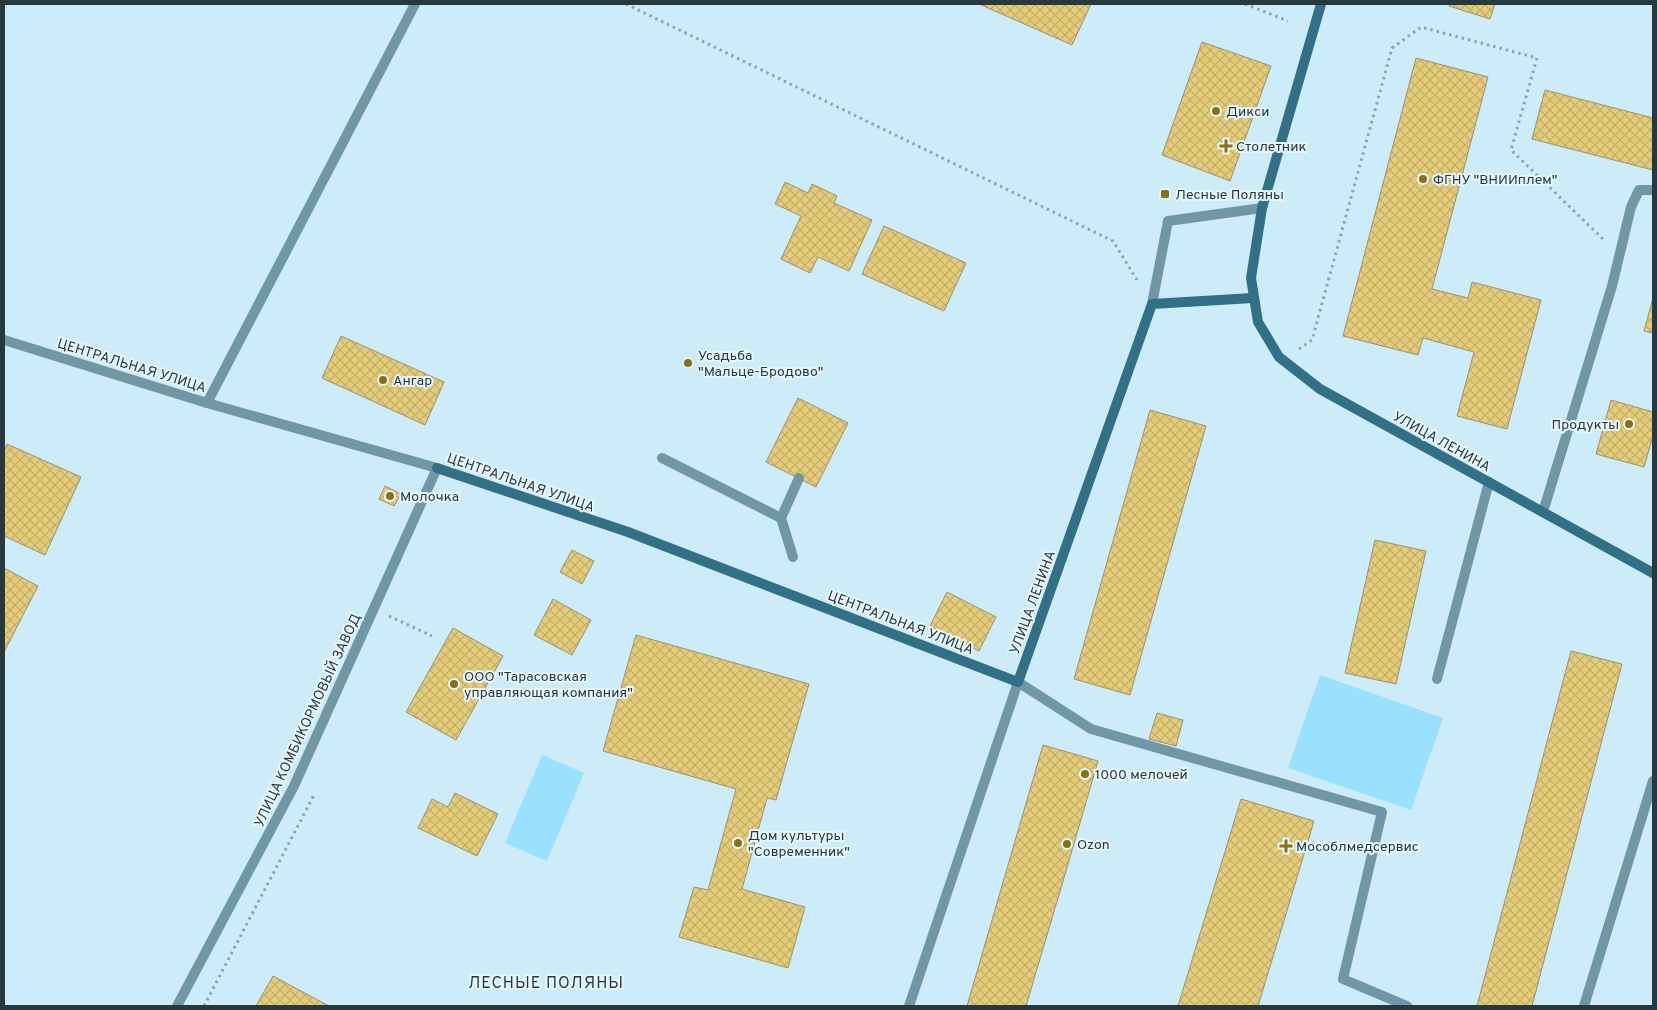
<svg xmlns="http://www.w3.org/2000/svg" width="1657" height="1010" font-family="Overpass,sans-serif">
	<style>
		.green { fill: #99e1fe }
		.building { fill: url(#building-cross-hatch); stroke: #9b9170 }
		.lines { fill: none; stroke-linecap: round; stroke-linejoin: round }
		.path { stroke: #8ba4b0; stroke-width: 3; stroke-dasharray: 2.5 4; stroke-linecap: butt }
		.lane { stroke: #7097a7; stroke-width: 10 }
		.street { stroke: #7097a7; stroke-width: 10 }
		.secondary { stroke: #317087; stroke-width: 10 }
		.poi-dot { fill: #887112; stroke: #e7f7fe; stroke-width: 2 }
		.labels { text-anchor: middle; stroke-width: 4; stroke-linejoin: round; paint-order: stroke }
		.poi-label { font-size: 14px; fill: #28383f; stroke: #e7f7fe; text-anchor: start }
		.street-label { font-size: 14px; fill: #28383f; stroke: #e7f7fe }
		.quarter-label { font-size: 16px; letter-spacing: 1px; fill: #28383f; stroke: #e7f7fe }
	</style>
	<defs>
		<pattern id="building-cross-hatch" width="8" height="8" patternUnits="userSpaceOnUse" patternTransform="scale(1.25)"><rect width="8" height="8" fill="#e4cc78"/><path d="M0 0l8 8M0 8l8-8" fill="none" stroke="#c4b069"/></pattern>
	</defs>
	<rect width="100%" height="100%" fill="#ccecfa"/>
	<!-- green -->
	<g class="green">
		<polygon points="1320,675 1443,718 1411,810 1288,768"/>
		<polygon points="542,755 584,773 547,861 505,843"/>
	</g>
	<!-- building -->
	<g class="building">
		<polygon points="979,4 1091,4 1072,45"/>
		<polygon points="1450,4 1495,4 1490,19 1449,6"/>
		<polygon points="1202,42 1271,66 1230,181 1162,155"/>
		<polygon points="1416,58 1488,77 1432,289 1468,298 1472,282 1541,300 1507,429 1457,416 1474,352 1423,338 1418,355 1343,336"/>
		<polygon points="1545,90 1653,118 1653,170 1532,139"/>
		<polygon points="785,182 808,193 812,184 837,196 834,203 872,220 849,271 818,257 810,273 781,259 801,216 775,204"/>
		<polygon points="884,226 966,263 944,311 862,274"/>
		<polygon points="1653,298 1653,333 1644,331"/>
		<polygon points="341,336 444,382 425,425 322,378"/>
		<polygon points="798,398 848,423 816,487 766,462"/>
		<polygon points="1611,400 1653,412 1653,436 1644,467 1596,454"/>
		<polygon points="1150,410 1206,426 1130,695 1074,679"/>
		<polygon points="7,444 81,477 45,555 4,536 4,452"/>
		<polygon points="385,486 401,494 394,506 379,499"/>
		<polygon points="1375,540 1426,551 1396,684 1345,673"/>
		<polygon points="572,550 594,561 582,584 560,572"/>
		<polygon points="4,568 38,586 4,652"/>
		<polygon points="947,592 996,617 979,651 930,626"/>
		<polygon points="553,599 591,620 572,655 534,635"/>
		<polygon points="453,628 503,656 456,740 406,712"/>
		<polygon points="636,635 809,684 776,800 767,798 742,889 805,907 788,968 679,937 694,887 708,890 736,789 603,751"/>
		<polygon points="1571,651 1622,664 1536,991 1532,1006 1477,1006"/>
		<polygon points="1157,713 1183,720 1176,746 1149,739"/>
		<polygon points="1043,745 1098,761 1066,871 1026,1006 967,1006"/>
		<polygon points="455,793 498,814 477,856 418,828 432,799 448,807"/>
		<polygon points="1241,799 1314,821 1276,947 1258,1006 1178,1006"/>
		<polygon points="273,976 329,1006 256,1006"/>
	</g>
	<g class="lines">
		<!-- path -->
		<g class="path">
			<polyline points="626,4 1113,241 1137,280"/>
			<polyline points="1245,4 1288,21"/>
			<polyline points="1299,349 1312,340 1392,48 1421,27 1537,58 1511,150 1605,241"/>
			<polyline points="389,616 432,636"/>
			<polyline points="204,1006 314,795"/>
		</g>
		<!-- lane -->
		<g class="lane">
			<polyline points="1152,304 1168,221 1262,208"/>
			<polyline points="207,403 415,4"/>
			<polyline points="662,458 781,518"/>
			<polyline points="1543,512 1612,286 1631,207 1639,190 1653,190"/>
			<polyline points="793,557 781,518 799,478"/>
			<polyline points="1437,679 1489,482"/>
			<polyline points="1018,682 1091,729 1382,812 1343,979 1407,1006"/>
			<polyline points="1584,1006 1653,781"/>
		</g>
		<!-- street -->
		<g class="street">
			<polyline points="4,340 207,403 437,468 294,786 177,1006"/>
			<polyline points="909,1006 1018,682"/>
		</g>
		<!-- secondary -->
		<g class="secondary">
			<polyline points="1321,4 1262,208 1251,278 1258,322 1279,357 1320,389 1653,573"/>
			<polyline points="437,468 628,532 1018,682 1152,304 1253,298"/>
		</g>
	</g>
	<!-- markers -->
	<g class="poi-dot">
		<circle cx="1216" cy="111" r="5"/>
		<path d="M1223.5 138.5h5v5h5v5h-5v5h-5v-5h-5v-5h5z"/>
		<circle cx="1423" cy="179" r="5"/>
		<rect x="1160" y="189" width="10" height="10" rx="2.5"/>
		<circle cx="688" cy="363" r="5"/>
		<circle cx="383" cy="380" r="5"/>
		<circle cx="1629" cy="424" r="5"/>
		<circle cx="390" cy="496" r="5"/>
		<circle cx="454" cy="684" r="5"/>
		<circle cx="1085" cy="774" r="5"/>
		<circle cx="738" cy="843" r="5"/>
		<circle cx="1067" cy="844" r="5"/>
		<path d="M1283.5 838.5h5v5h5v5h-5v5h-5v-5h-5v-5h5z"/>
	</g>
	<g class="labels">
		<!-- poi labels -->
		<g class="poi-label">
			<text x="1226" y="116">Дикси</text>
			<text x="1236" y="151">Столетник</text>
			<text x="1433" y="184">ФГНУ "ВНИИплем"</text>
			<text x="1175" y="199">Лесные Поляны</text>
			<text x="698" y="360">Усадьба<tspan x="698" dy="16">"Мальце-Бродово"</tspan></text>
			<text x="393" y="385">Ангар</text>
			<text x="1619" y="429" text-anchor="end">Продукты</text>
			<text x="400" y="501">Молочка</text>
			<text x="464" y="681">ООО "Тарасовская<tspan x="464" dy="16">управляющая компания"</tspan></text>
			<text x="1095" y="779">1000 мелочей</text>
			<text x="748" y="840">Дом культуры<tspan x="748" dy="16">"Современник"</tspan></text>
			<text x="1077" y="849">Ozon</text>
			<text x="1296" y="851">Мособлмедсервис</text>
		</g>
		<!-- street labels -->
		<g class="street-label">
			<text transform="translate(132 365) rotate(17)" y="5">ЦЕНТРАЛЬНАЯ УЛИЦА</text>
			<text transform="translate(1442 441) rotate(29)" y="5">УЛИЦА ЛЕНИНА</text>
			<text transform="translate(521 482) rotate(19)" y="5">ЦЕНТРАЛЬНАЯ УЛИЦА</text>
			<text transform="translate(1032 602) rotate(-70)" y="5">УЛИЦА ЛЕНИНА</text>
			<text transform="translate(901 622) rotate(21)" y="5">ЦЕНТРАЛЬНАЯ УЛИЦА</text>
			<text transform="translate(307 720) rotate(-65)" y="5">УЛИЦА КОМБИКОРМОВЫЙ ЗАВОД</text>
		</g>
		<!-- quarter labels -->
		<g class="quarter-label">
			<text x="546" y="988">ЛЕСНЫЕ ПОЛЯНЫ</text>
		</g>
	</g>
	<!-- border -->
	<rect width="1657" height="1010" fill="none" stroke="#28383f" stroke-width="10"/>
</svg>
